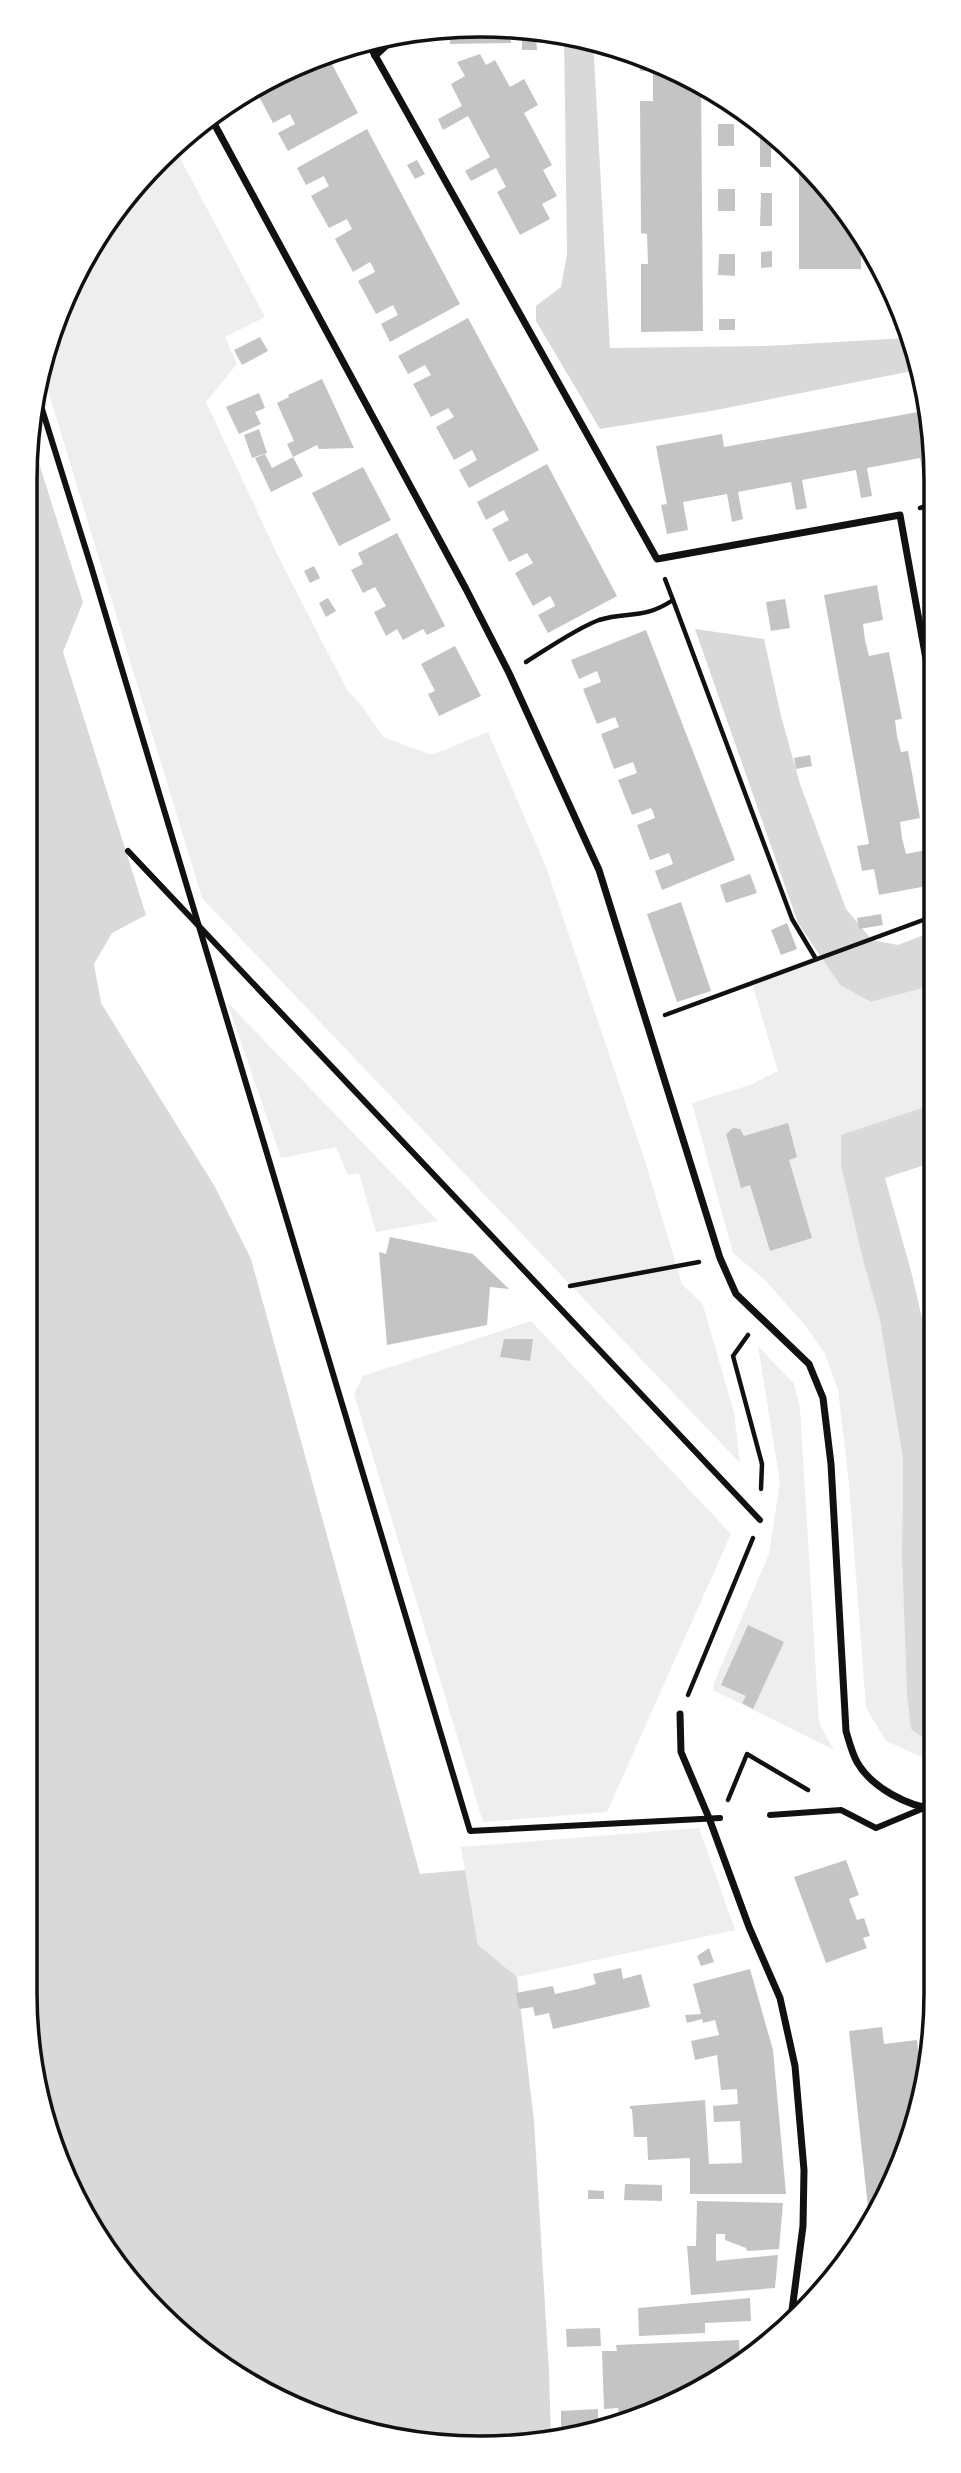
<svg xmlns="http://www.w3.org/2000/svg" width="961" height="2473" font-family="'Space Grotesk',sans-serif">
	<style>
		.green { fill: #eee }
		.water { fill: #d9d9d9 }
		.building { fill: #c4c4c4 }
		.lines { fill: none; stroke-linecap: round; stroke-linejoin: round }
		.path { stroke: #111; stroke-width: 4.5 }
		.pedestrian { stroke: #111; stroke-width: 6 }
		.minor { stroke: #111; stroke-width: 7 }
		.rim { fill: none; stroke: #111; stroke-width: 3.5 }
	</style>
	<rect width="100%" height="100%" fill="#fff"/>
	<!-- green -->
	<g class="green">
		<polygon points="173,145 265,317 225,337 237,364 206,402 278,556 347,690 362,706 383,737 432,755 488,732 546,867 645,1161 682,1284 703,1305 734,1413 740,1463 202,898 40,364 72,278 119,203"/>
		<polygon points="820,955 840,985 871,1002 934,985 934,1104 841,1136 841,1166 863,1259 880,1320 903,1459 902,1559 907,1696 911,1728 936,1747 936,1758 924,1758 886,1741 866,1708 849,1483 838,1390 825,1354 804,1324 765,1280 733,1253 692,1103 750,1085 778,1071 751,980"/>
		<polygon points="227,1002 438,1221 376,1232 359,1173 348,1175 336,1147 281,1158"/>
		<polygon points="531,1321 731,1534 607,1812 483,1822 354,1394 363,1376"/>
		<polygon points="758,1346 794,1384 800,1408 819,1723 834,1750 713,1690 714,1683 769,1554 780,1482"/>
		<polygon points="699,1828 735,1930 517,1977 478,1945 461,1847"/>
	</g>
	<!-- water -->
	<g class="water">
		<polygon points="564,34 593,39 610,348 767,346 907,338 917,370 711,411 600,429 536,321 536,306 561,287 567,254"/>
		<polygon points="30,435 83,602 63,652 146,915 112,933 94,964 101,1003 215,1187 251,1259 420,1874 465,1870 478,1945 517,1977 534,2121 549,2372 551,2440 421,2445 253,2388 137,2293 49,2139 24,1992 24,481"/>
		<polygon points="695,629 764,639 781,716 800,784 846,909 872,940 898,945 934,931 934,985 871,1002 840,985 798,923"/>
		<polygon points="934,1104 934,1162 885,1178 911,1271 935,1374 936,1747 911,1729 907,1696 902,1559 903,1459 880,1320 863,1260 841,1166 841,1135"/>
	</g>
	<!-- building -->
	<g class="building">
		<polygon points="511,26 511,43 450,44 450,27"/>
		<polygon points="522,38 536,38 537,50 522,50"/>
		<polygon points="326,53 358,113 288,151 278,133 295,124 290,114 273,123 256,91 273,81 271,77"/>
		<polygon points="480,54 486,65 495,60 510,87 524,79 538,105 524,113 552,165 543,170 557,196 542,204 550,219 520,235 497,192 506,187 496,168 471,181 465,171 490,157 468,116 443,130 438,119 462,106 451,84 465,76 457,62"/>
		<polygon points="640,57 701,83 703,331 641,332 641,264 648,264 647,234 641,233 640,101 653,101 653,71 640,71"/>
		<rect x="718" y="124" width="16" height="22"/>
		<polygon points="367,129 460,304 390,342 381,324 398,315 393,305 376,314 358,281 375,272 373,267 370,262 353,272 335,239 352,229 347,219 329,228 311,196 329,186 326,181 324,176 306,185 297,168"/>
		<polygon points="760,134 768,134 771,137 771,167 760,167"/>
		<polygon points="417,160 425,174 415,179 407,165"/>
		<polygon points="799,160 823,180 861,236 861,269 799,269"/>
		<rect x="718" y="189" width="17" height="22"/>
		<polygon points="761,193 772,193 772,226 760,226"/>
		<polygon points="772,251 772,267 761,268 761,252"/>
		<polygon points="719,254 735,254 735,276 718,275"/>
		<polygon points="468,318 539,450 469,488 459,470 477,460 472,450 454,460 436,427 454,417 451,412 448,408 431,417 413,384 431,375 425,365 408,374 398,356"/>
		<rect x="719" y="319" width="16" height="11"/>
		<polygon points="260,337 268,351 242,365 234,350"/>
		<polygon points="322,379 354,448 319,449 317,445 293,457 287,444 294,441 277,403 289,397 288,395"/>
		<polygon points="259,393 265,408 255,412 261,424 239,434 226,407"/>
		<polygon points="929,410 933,421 933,485 925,486 920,458 867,468 872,496 861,498 856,470 802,480 807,508 796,510 791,482 738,492 743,519 732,522 727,494 683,502 688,530 667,534 661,505 667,504 656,446 722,434 724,447"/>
		<polygon points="259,429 267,453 252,458 244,435"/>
		<polygon points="265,454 272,468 293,457 303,476 271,492 255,458"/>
		<polygon points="547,464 617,596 548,633 538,615 555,606 553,601 550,596 533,606 515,573 533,563 527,553 509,562 492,529 509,520 506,515 504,510 486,520 477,502"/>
		<polygon points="363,467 391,520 339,546 312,493"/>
		<polygon points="397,533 445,626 427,635 423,629 403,640 397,629 386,636 374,612 386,606 375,587 363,593 351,570 363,564 358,553"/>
		<polygon points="314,566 320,578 310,583 304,571"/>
		<polygon points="877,585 883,620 863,624 865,640 869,656 889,652 902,719 895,720 897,736 901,752 908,751 920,818 900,822 902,838 906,854 926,850 932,885 879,895 874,869 862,871 857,846 869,844 824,595"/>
		<polygon points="328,598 336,611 326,617 319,603"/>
		<polygon points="785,599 790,628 771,631 766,602"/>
		<polygon points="646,630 735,860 662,890 655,871 673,864 671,858 669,853 650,860 637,825 655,818 653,812 651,808 632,815 618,780 637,773 633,762 614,769 601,734 619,727 615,717 597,724 583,689 601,682 597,671 579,679 571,660"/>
		<polygon points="455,646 481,696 439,716 428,694 435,691 421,664"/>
		<polygon points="810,755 812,766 796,769 794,758"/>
		<polygon points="750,874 757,893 726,903 720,885"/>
		<polygon points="681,902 711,991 677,1002 647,914"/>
		<polygon points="881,914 883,925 859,929 857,918"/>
		<polygon points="787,923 797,949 781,955 771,930"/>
		<polygon points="788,1123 797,1157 789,1160 812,1238 770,1251 750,1185 741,1188 726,1134 733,1128 740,1129 744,1136"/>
		<polygon points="390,1237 473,1254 509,1289 490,1287 487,1325 387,1345 379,1252 386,1254"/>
		<polygon points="504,1339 533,1339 530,1361 500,1357"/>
		<polygon points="748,1625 784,1642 753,1709 742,1703 746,1696 721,1685"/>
		<polygon points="846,1860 859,1895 849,1899 857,1920 864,1918 870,1936 863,1938 867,1948 826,1963 794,1877"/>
		<polygon points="709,1948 714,1962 701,1966 697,1956"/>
		<polygon points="621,1968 623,1979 641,1974 650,2007 553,2029 549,2013 535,2016 533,2007 519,2009 516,1993 553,1986 555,1994 578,1989 596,1984 593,1974"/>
		<polygon points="750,1969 773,2050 786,2194 690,2194 690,2158 648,2160 647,2137 634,2137 632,2109 630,2109 630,2106 705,2100 709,2164 742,2163 740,2121 714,2122 713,2106 738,2104 737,2089 721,2090 717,2055 695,2060 691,2041 719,2035 715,2020 703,2023 702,2019 687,2023 685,2015 701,2014 693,1984"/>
		<polygon points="882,2027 884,2044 917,2040 923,2095 921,2111 869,2217 849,2031"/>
		<polygon points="625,2184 662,2185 662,2201 624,2200"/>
		<polygon points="588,2190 604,2191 604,2199 588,2199"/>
		<polygon points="697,2201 783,2203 779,2249 747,2251 746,2248 725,2240 725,2234 716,2234 716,2261 778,2255 775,2288 691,2295 687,2246 696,2246"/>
		<polygon points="750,2298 751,2321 705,2323 705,2333 639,2336 638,2308"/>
		<polygon points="600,2328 601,2346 567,2347 566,2329"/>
		<polygon points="739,2340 740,2365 734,2372 635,2413 619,2414 618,2408 604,2409 602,2351 617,2351 616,2345"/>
		<polygon points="598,2409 598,2428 561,2429 561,2411"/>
	</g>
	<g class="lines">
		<!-- path -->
		<g class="path">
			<polyline points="920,508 933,504"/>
			<polyline points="673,600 792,919 816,959"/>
			<path d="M526,662C547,649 577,628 599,620C628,611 643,620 673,600L665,579"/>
			<polyline points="665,1015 934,916"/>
			<polyline points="570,1286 699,1262"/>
			<polyline points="748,1335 733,1356 762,1464 761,1489"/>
			<polyline points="688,1695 753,1538"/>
			<polyline points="728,1800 747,1754 808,1790"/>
		</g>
		<!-- pedestrian -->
		<g class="pedestrian">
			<polyline points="36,390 91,566 470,1831 720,1818"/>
			<polyline points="128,851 760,1520"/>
			<polyline points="770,1815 841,1810 876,1828 924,1808"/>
		</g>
		<!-- minor -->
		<g class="minor">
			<polyline points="367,41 657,559 900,515 933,698"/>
			<polyline points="375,56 400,33"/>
			<path d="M210,116L466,589L509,673L599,870L720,1258L736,1294L809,1364L823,1398L831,1464L846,1731C849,1741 852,1753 857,1762C871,1787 908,1807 936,1809"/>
			<polyline points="680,1714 681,1752 709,1818 749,1927 780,1998 795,2066 804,2170 803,2226 791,2318"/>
		</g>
	</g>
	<!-- crop -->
	<path d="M0 0H961V2473H0ZM480 37H481A443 443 0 0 1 924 480V1993A443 443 0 0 1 481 2436H480A443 443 0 0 1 37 1993V480A443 443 0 0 1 480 37Z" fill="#fff" fill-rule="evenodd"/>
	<path class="rim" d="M480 37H481A443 443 0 0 1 924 480V1993A443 443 0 0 1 481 2436H480A443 443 0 0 1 37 1993V480A443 443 0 0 1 480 37Z"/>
</svg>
